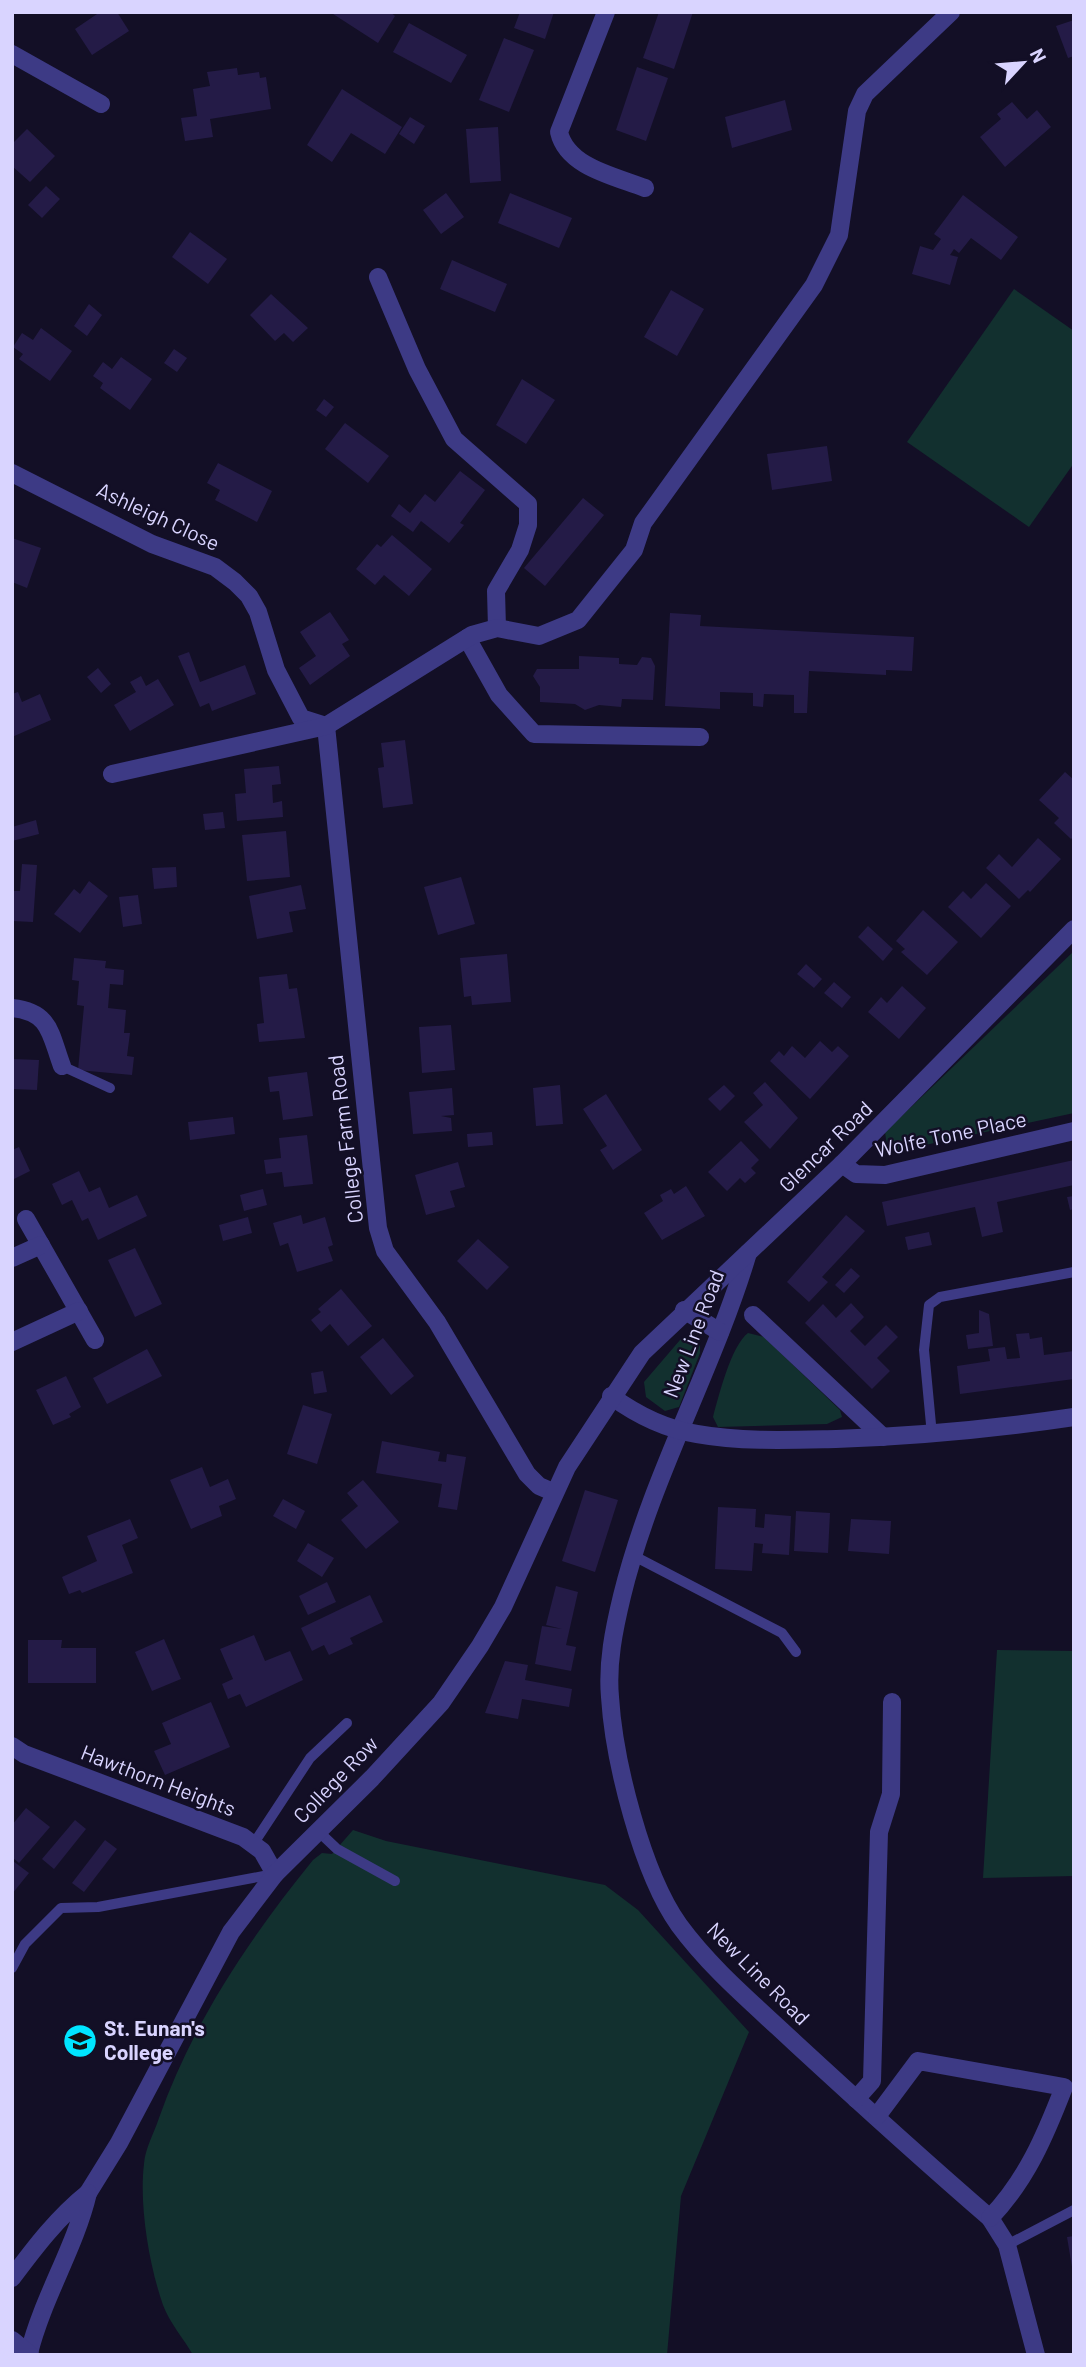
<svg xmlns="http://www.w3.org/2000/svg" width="1086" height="2367" font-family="Barlow,sans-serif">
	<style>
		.green { fill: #12302f }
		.building { fill: #241b47 }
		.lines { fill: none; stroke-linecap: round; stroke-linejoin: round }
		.service { stroke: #3d3a85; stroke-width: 10 }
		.minor { stroke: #3d3a85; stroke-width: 18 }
		.tertiary { stroke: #3d3a85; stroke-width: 18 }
		.labels { text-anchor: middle; stroke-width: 5; stroke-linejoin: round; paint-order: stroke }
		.street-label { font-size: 21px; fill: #d9d4ff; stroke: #130f26 }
		.poi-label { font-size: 21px; font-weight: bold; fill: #d9d4ff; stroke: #130f26; text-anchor: start }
	</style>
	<rect width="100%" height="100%" fill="#130f26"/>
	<!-- green -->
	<g class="green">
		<polygon points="1014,289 1074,331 1074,463 1029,527 907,442"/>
		<polygon points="1074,951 1074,1113 888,1153 885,1132"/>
		<path d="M748,1333L764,1337L840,1410L842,1417L827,1424L718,1427L713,1417C719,1395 731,1346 748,1333Z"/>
		<polygon points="689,1335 700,1344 700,1353 679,1407 665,1411 646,1397 644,1382 680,1340"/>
		<polygon points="997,1650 1074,1651 1074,1876 983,1878"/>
		<path d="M353,1830L386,1841L605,1885L638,1910L749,2032L681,2196L667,2355H193C184,2339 169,2322 163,2305C149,2265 139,2205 144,2164C145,2149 154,2133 159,2118C193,2022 249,1939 313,1860L322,1853L332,1854Z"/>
	</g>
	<!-- building -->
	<g class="building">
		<polygon points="100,12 117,12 129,31 92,55 75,29"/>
		<polygon points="330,12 390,12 395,16 378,43"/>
		<polygon points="520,12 554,12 545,39 514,28"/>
		<polygon points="659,12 693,12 674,69 643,58"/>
		<polygon points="1074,20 1074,56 1068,58 1056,26"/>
		<polygon points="409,23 467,55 451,83 393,52"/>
		<polygon points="504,38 534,50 509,112 479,100"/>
		<polygon points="637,67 668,78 646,141 616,130"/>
		<polygon points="237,68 238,75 259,72 260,78 266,77 271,109 210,119 213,137 185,141 181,118 197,116 193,89 210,86 207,72"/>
		<polygon points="342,89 402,127 385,154 351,133 332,162 307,145"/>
		<polygon points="785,100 792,130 732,148 725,117"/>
		<polygon points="1012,102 1027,119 1037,110 1051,127 1005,167 980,137 1001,119 997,114"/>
		<polygon points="410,117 425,126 414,144 399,134"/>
		<polygon points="498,127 501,181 470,183 466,129"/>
		<polygon points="27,129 55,156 30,182 12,166 12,144"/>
		<polygon points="46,186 60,199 42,218 28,205"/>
		<polygon points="446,193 464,217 441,234 423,210"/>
		<polygon points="510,193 572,218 559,248 498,223"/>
		<polygon points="963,195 1018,237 1001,260 971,238 959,253 954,249 950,255 958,257 950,285 912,274 920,246 933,250 941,239 934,234"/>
		<polygon points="190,232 227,259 208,284 172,257"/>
		<polygon points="452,260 507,284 495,312 440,289"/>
		<polygon points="671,290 704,309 677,356 644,337"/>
		<polygon points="271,294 308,328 293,342 284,333 275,341 250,315"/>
		<polygon points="89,304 102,315 87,336 74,326"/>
		<polygon points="41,328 72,351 50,381 19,359 23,354 13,347 22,333 33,340"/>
		<polygon points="174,349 187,358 177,372 164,363"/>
		<polygon points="121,357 152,379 130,410 100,388 103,383 93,376 103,362 112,369"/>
		<polygon points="522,379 555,400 526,444 496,425"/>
		<polygon points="324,399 334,407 326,417 316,410"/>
		<polygon points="345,423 389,456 368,483 325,449"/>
		<polygon points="827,446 832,481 772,490 767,454"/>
		<polygon points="218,463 272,491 257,522 215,500 220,490 207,483"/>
		<polygon points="460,471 485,490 460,523 464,525 449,543 421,521 413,532 391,516 399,504 410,513 425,494 435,502"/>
		<polygon points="583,498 604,515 545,586 524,568"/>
		<polygon points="392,535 432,569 409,596 384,575 375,585 356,569 377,544 381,547"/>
		<polygon points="12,538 41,548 27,588 12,582"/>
		<polygon points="330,612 349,640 342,644 350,656 310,685 299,668 316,656 300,632"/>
		<polygon points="670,613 701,615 700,626 914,637 912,671 886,670 886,675 809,671 807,713 794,713 794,695 764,694 763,707 753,706 753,693 720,692 720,709 665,706"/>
		<polygon points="189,652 200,682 245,665 256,694 212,711 209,703 200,707 178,656"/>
		<polygon points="579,656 619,658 619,664 637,665 642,657 651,658 655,666 653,700 622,699 621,707 599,705 585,710 575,704 540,702 540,687 533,676 537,669 579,669"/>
		<polygon points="98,668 111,684 101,693 87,677"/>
		<polygon points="141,676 146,686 158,679 174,705 130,731 114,705 136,692 130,682"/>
		<polygon points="18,692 22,702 40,694 51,720 12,737 12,694"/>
		<polygon points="405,740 413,804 383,808 378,768 384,767 381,743"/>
		<polygon points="279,766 281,784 272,785 273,803 282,801 283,817 237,821 235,794 246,793 244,769"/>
		<polygon points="1065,772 1074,780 1074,836 1071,839 1054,823 1059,818 1039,800"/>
		<polygon points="223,812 225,828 205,830 203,814"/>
		<polygon points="36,820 39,834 12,841 12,827"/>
		<polygon points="286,831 290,877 247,881 242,835"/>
		<polygon points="1038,838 1061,859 1030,892 1028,890 1019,899 986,868 999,854 1012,867"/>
		<polygon points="22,864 37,865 33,922 12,921 12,891 20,891"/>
		<polygon points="176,867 177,887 154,889 152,868"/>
		<polygon points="461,877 475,924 438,935 424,887"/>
		<polygon points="89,881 108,896 80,933 54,914 74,889 80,894"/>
		<polygon points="986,883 1011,906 981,938 948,907 963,891 971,899"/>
		<polygon points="301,885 306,909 289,912 293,932 257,939 249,896"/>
		<polygon points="138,895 142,924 123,927 119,897"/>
		<polygon points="923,910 958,942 927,975 901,952 905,949 896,941"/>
		<polygon points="868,926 893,949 883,961 858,937"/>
		<polygon points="507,954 511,1002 472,1005 471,996 464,997 460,958"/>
		<polygon points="74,958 106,961 105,968 124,970 123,985 110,984 108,1008 126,1010 124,1033 130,1033 127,1056 134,1057 132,1075 78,1070 84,1006 77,1005 79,981 72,980"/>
		<polygon points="806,964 822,979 814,988 797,974"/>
		<polygon points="287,974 289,989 297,988 305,1038 259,1042 257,1024 264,1023 259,977"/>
		<polygon points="834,982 851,997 842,1008 824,993"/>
		<polygon points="902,986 926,1008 899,1039 868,1012 881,997 887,1003"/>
		<polygon points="451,1025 455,1070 422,1073 419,1027"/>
		<polygon points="820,1041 832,1052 838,1046 849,1056 810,1099 770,1061 779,1051 784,1056 792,1046 805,1058"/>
		<polygon points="12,1059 39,1060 37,1090 12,1089"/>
		<polygon points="307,1072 313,1116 283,1120 279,1091 270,1092 268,1077"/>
		<polygon points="765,1082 798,1118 770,1149 744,1122 763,1105 753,1093"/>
		<polygon points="560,1085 563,1124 536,1126 533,1088"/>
		<polygon points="724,1085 735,1096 720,1111 708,1099"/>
		<polygon points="452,1088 454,1115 441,1116 451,1118 452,1131 413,1134 409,1092"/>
		<polygon points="606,1094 642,1150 613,1170 600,1150 607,1146 583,1109"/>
		<polygon points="233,1117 235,1134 190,1140 188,1122"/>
		<polygon points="492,1132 493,1145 468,1147 467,1134"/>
		<polygon points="307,1135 313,1184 284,1187 282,1172 266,1174 264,1160 281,1158 279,1138"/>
		<polygon points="741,1141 759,1160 751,1168 756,1173 745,1183 740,1178 727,1191 708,1172"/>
		<polygon points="19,1147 30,1171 12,1180 12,1150"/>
		<polygon points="1074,1160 1074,1185 997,1202 1003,1232 982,1237 975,1207 887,1226 882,1202"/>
		<polygon points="458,1162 465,1187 450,1191 455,1207 426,1215 415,1175"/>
		<polygon points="79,1171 89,1192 100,1187 109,1208 137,1195 147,1216 98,1240 88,1218 82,1221 72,1200 62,1205 52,1184"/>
		<polygon points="686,1186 705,1216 662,1240 644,1213 663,1201 660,1195 671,1189 674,1194"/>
		<polygon points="263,1189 267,1205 244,1211 240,1195"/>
		<polygon points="1074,1196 1074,1209 1070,1210 1067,1197"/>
		<polygon points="301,1215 303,1224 325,1217 333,1245 328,1247 333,1261 297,1272 288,1243 280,1246 273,1223"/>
		<polygon points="846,1215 865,1231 822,1277 828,1282 809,1302 787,1282"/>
		<polygon points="248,1217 252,1233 223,1241 219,1225"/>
		<polygon points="929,1232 932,1245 908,1250 905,1237"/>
		<polygon points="478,1239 509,1267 487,1290 457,1261"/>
		<polygon points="135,1248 162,1304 135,1317 108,1260"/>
		<polygon points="851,1268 860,1276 844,1293 835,1285"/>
		<polygon points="341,1289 372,1326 348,1346 330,1324 321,1332 311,1320 321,1312 318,1309"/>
		<polygon points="851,1303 864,1317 850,1331 865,1346 886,1325 898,1337 877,1358 890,1371 872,1389 805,1323 823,1304 836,1318"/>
		<polygon points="979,1310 989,1314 993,1346 968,1349 966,1335 979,1333"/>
		<polygon points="1029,1333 1030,1339 1042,1337 1044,1355 1074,1351 1074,1379 960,1394 957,1366 990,1361 988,1349 1005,1347 1007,1359 1020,1358 1016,1334"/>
		<polygon points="383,1338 414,1376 391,1395 360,1357"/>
		<polygon points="147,1349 162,1376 107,1404 93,1378"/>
		<polygon points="323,1371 327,1392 314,1394 311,1373"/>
		<polygon points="66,1376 81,1407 69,1414 71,1417 53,1425 36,1390"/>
		<polygon points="303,1405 332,1414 317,1464 287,1454"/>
		<polygon points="382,1441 440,1452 438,1461 446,1462 447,1454 466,1457 457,1510 438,1507 442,1484 376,1473"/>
		<polygon points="202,1467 210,1487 228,1479 236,1499 219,1506 222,1516 191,1529 170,1480"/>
		<polygon points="363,1480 399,1522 366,1549 341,1520 358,1506 347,1493"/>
		<polygon points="585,1490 618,1500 595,1572 562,1561"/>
		<polygon points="283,1499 305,1511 296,1529 273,1516"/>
		<polygon points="718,1507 756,1509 755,1527 764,1528 765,1514 791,1516 789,1555 762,1553 763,1544 754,1543 752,1571 715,1569"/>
		<polygon points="796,1511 830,1513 828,1553 794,1551"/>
		<polygon points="130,1519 138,1538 122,1545 133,1573 82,1593 80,1590 69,1594 62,1577 97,1561 87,1536"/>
		<polygon points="851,1519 891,1521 889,1554 848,1551"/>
		<polygon points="308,1543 334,1558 322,1577 297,1561"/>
		<polygon points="327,1582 336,1602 308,1615 299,1596"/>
		<polygon points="556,1586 578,1592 566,1645 576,1647 571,1671 535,1664 542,1626 562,1629 546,1625"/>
		<polygon points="370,1595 383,1622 350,1638 353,1644 329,1655 324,1645 312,1651 301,1628"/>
		<polygon points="254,1635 265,1661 290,1651 303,1680 246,1707 240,1694 228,1699 222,1684 233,1679 220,1649"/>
		<polygon points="164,1639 181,1679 152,1691 135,1652"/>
		<polygon points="28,1640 62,1640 61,1648 96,1648 96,1683 28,1683"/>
		<polygon points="505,1661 528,1665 525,1680 572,1689 569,1707 522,1699 518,1719 485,1713"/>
		<polygon points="211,1702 230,1747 165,1775 154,1751 171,1744 162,1723"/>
		<polygon points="26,1808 50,1827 19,1863 12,1857 12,1825"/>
		<polygon points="75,1820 86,1829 54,1869 42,1859"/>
		<polygon points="105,1840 117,1849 84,1892 72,1883"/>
		<polygon points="13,1861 29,1873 12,1894 12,1862"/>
		<polygon points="1074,2236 1074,2267 1072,2267 1067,2237"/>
	</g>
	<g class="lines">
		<!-- service -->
		<g class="service">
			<polyline points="62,1066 110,1088"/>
			<polyline points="932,1435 924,1350 929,1305 940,1297 1074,1272"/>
			<polyline points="634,1556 782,1633 796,1652"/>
			<polyline points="318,1831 337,1849 395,1881"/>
			<polyline points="254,1843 310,1758 347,1723"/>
			<polyline points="12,1968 25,1944 61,1908 98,1907 274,1874"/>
			<polyline points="1007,2245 1074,2210"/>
		</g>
		<!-- minor -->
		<g class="minor">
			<path d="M606,12L559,132C567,167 614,176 645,188"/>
			<polyline points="12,54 101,104"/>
			<polyline points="378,277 417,369 454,439 528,504 528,525 520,550 496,591 497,628"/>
			<polyline points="12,473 152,544 215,567 235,582 249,596 258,612 276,670 301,718 323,725"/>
			<polyline points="467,638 499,695 534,734 700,737"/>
			<polyline points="326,726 378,1228 385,1251 437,1322 527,1474 539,1486 553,1492"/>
			<polyline points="112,774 326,726 472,635 497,628 539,636 578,620 634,550 643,523 814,285 839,235 857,111 865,94 951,12"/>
			<path d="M12,1008C51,1012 50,1034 62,1066"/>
			<polyline points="842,1164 856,1174 885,1175 1074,1131"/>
			<polyline points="26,1219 95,1340"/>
			<path d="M748,1253C713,1370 651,1477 622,1596C614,1629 607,1663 610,1697C614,1761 642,1873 679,1925C712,1970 755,2005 795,2043C859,2102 924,2161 990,2218L1007,2245L1036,2355"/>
			<polyline points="12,1258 41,1245"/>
			<polyline points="684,1310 720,1332"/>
			<polyline points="753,1315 883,1437"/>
			<polyline points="12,1342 79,1311"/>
			<path d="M611,1396C637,1415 665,1429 697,1434C742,1442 790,1440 836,1439C916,1436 994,1429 1074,1417"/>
			<polyline points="12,1746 24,1754 243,1837 262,1851 275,1874"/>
			<polyline points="856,2099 872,2081 879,1832 891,1794 892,1702"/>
			<path d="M877,2116L918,2061L1064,2087C1045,2136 1027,2179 990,2218"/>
		</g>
		<!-- tertiary -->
		<g class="tertiary">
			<polyline points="88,2193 119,2143 231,1932 275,1874 372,1778 441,1703 480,1646 503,1607 567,1467 642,1353 842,1164 1074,929"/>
			<path d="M12,2278C35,2247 58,2217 88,2193C75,2248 43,2297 29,2353"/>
			<polyline points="12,2340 30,2355"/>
		</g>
	</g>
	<!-- icons -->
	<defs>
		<g id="school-disc" transform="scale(1.75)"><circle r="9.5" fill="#00e5ff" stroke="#130f26"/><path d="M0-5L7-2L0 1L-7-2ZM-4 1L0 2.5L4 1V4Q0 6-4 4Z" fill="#111"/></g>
	</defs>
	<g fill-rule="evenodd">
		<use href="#school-disc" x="80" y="2041"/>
	</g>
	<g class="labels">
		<!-- street labels -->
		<g class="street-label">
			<text transform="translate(158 517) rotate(25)" y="7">Ashleigh Close</text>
			<text transform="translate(951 1135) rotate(-12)" y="7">Wolfe Tone Place</text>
			<text transform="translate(346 1139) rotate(-97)" y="7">College Farm Road</text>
			<text transform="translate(826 1147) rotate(-44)" y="7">Glencar Road</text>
			<text transform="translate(694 1334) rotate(-69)" y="7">New Line Road</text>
			<text transform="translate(336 1780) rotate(-46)" y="7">College Row</text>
			<text transform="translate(158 1781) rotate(21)" y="7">Hawthorn Heights</text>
			<text transform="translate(758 1974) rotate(45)" y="7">New Line Road</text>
		</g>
		<!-- poi labels -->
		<g class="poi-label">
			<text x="104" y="2036">St. Eunan's<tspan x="104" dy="24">College</tspan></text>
		</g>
	</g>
	<!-- border -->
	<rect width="1086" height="2367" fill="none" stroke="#d9d4ff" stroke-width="28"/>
	<!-- north arrow -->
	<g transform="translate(1023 63) rotate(64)" stroke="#130f26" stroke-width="5" paint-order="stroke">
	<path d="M0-5L12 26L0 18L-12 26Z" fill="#d9d4ff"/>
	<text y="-10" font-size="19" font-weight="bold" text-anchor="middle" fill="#d9d4ff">N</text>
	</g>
</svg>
